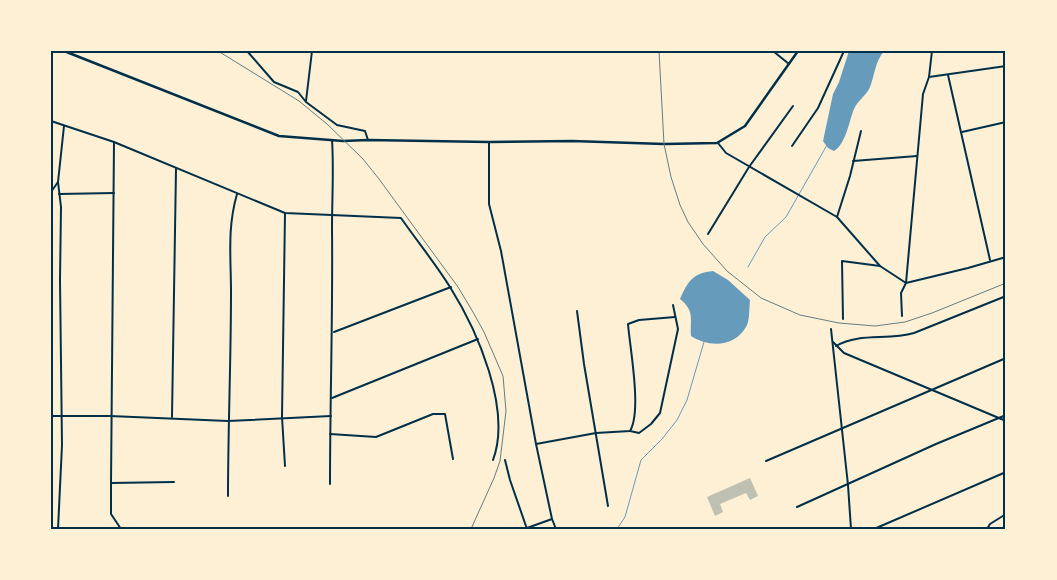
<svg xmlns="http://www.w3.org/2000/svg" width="1057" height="580" font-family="'Nunito Sans',sans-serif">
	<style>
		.water { fill: #669bbc }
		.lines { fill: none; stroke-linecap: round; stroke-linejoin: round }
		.stream { stroke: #669bbc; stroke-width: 1 }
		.building { fill: #bec0b2 }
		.minor { stroke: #003049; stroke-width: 2 }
		.secondary { stroke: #003049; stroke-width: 2.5 }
		.rail { stroke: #657d81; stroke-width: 1 }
		.neatline { fill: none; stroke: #003049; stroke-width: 2 }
	</style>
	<rect width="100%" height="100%" fill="#fdf0d5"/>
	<!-- water -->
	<g class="water">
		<path d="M849,51H884C875,62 875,74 870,87C866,96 858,100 854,109C849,121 846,144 834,151L828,148L823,141L833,94L839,82Z"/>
		<path d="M713,271L728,280L750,300C749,308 750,321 746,327C734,348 708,347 691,336C690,319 695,311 680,299C688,281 693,273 713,271Z"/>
	</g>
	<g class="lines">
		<!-- stream -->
		<g class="stream">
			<polyline points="748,267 765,237 786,217 827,145"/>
			<polyline points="617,529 625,517 641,460 662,439 677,420 687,400 704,342"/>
		</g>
	</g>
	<!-- building -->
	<polygon class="building" points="750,478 758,496 750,500 746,493 720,504 723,512 715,516 707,497"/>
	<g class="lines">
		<!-- minor -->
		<g class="minor">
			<polyline points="247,51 274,82 298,92 306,102 337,125 365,131 368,140"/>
			<polyline points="773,51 789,64"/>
			<polyline points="948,75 990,260"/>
			<polyline points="929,77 1006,66"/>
			<polyline points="306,101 312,51"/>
			<path d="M51,121L114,142L285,213L401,218C417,241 435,263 450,287C477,330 512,409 493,460"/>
			<polyline points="962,132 1006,122"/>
			<polyline points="489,142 489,204 501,251 536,444 552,519 556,529"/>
			<polyline points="718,143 726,153 837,217 880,266 906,283 968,268 1006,257"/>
			<polyline points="792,146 818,108 844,51"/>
			<polyline points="853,161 917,156"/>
			<polyline points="51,192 58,182"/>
			<polyline points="59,194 114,193"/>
			<polyline points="285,213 282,417 285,466"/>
			<polyline points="837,217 850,176 861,131"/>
			<polyline points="708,234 749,167 793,106"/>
			<polyline points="577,311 584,364 608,506"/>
			<polyline points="902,316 901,293 906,283 923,94 929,77 932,51"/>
			<polyline points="843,319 842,261 880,266"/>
			<polyline points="831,329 848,485 851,529"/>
			<polyline points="334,332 451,287"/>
			<polyline points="833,342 844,353 1006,421"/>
			<path d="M836,346C860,332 887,341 914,333L1006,296"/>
			<polyline points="332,398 478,339"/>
			<polyline points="51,416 110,416 228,421 331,416"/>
			<polyline points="172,417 176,169"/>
			<polyline points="630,431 639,433 651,424 660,413 678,329 673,305"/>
			<polyline points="330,434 376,437 433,414 445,414 453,459"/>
			<path d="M536,444L596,433L630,431C642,411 630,349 628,324L639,320L675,317"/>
			<polyline points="505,460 510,480 527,529"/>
			<polyline points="766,461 1006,358"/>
			<polyline points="111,483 114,142"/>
			<path d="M330,484C330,399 333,313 332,228C332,198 334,169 332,140"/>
			<path d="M228,496C228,428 231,360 231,292C231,257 227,229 237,194"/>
			<polyline points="797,507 936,444 1006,415"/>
			<polyline points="527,528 552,519"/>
			<polyline points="58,529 62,445 60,280 61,207 58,182 64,126"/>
			<polyline points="121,529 111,514 111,483 174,482"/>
			<polyline points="874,529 1006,472"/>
			<polyline points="987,529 990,524 1006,514"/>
		</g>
		<!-- secondary -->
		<polyline class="secondary" points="64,51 279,136 343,141 368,140 489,142 572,141 664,144 717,143 745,126 798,51"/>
		<!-- rail -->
		<g class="rail">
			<polyline points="218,51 299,101 327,124 363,159 379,179 458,287 473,312 484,332 503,376 506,411 500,461 494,478 471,529"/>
			<polyline points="659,51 664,144 671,177 680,205 688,222 703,244 727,271 761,298 800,315 839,323 875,326 905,322 932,313 1006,283"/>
		</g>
	</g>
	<!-- border -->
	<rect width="1057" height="580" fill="none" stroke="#fdf0d5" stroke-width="105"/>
	<rect x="52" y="52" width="952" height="476" class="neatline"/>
</svg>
